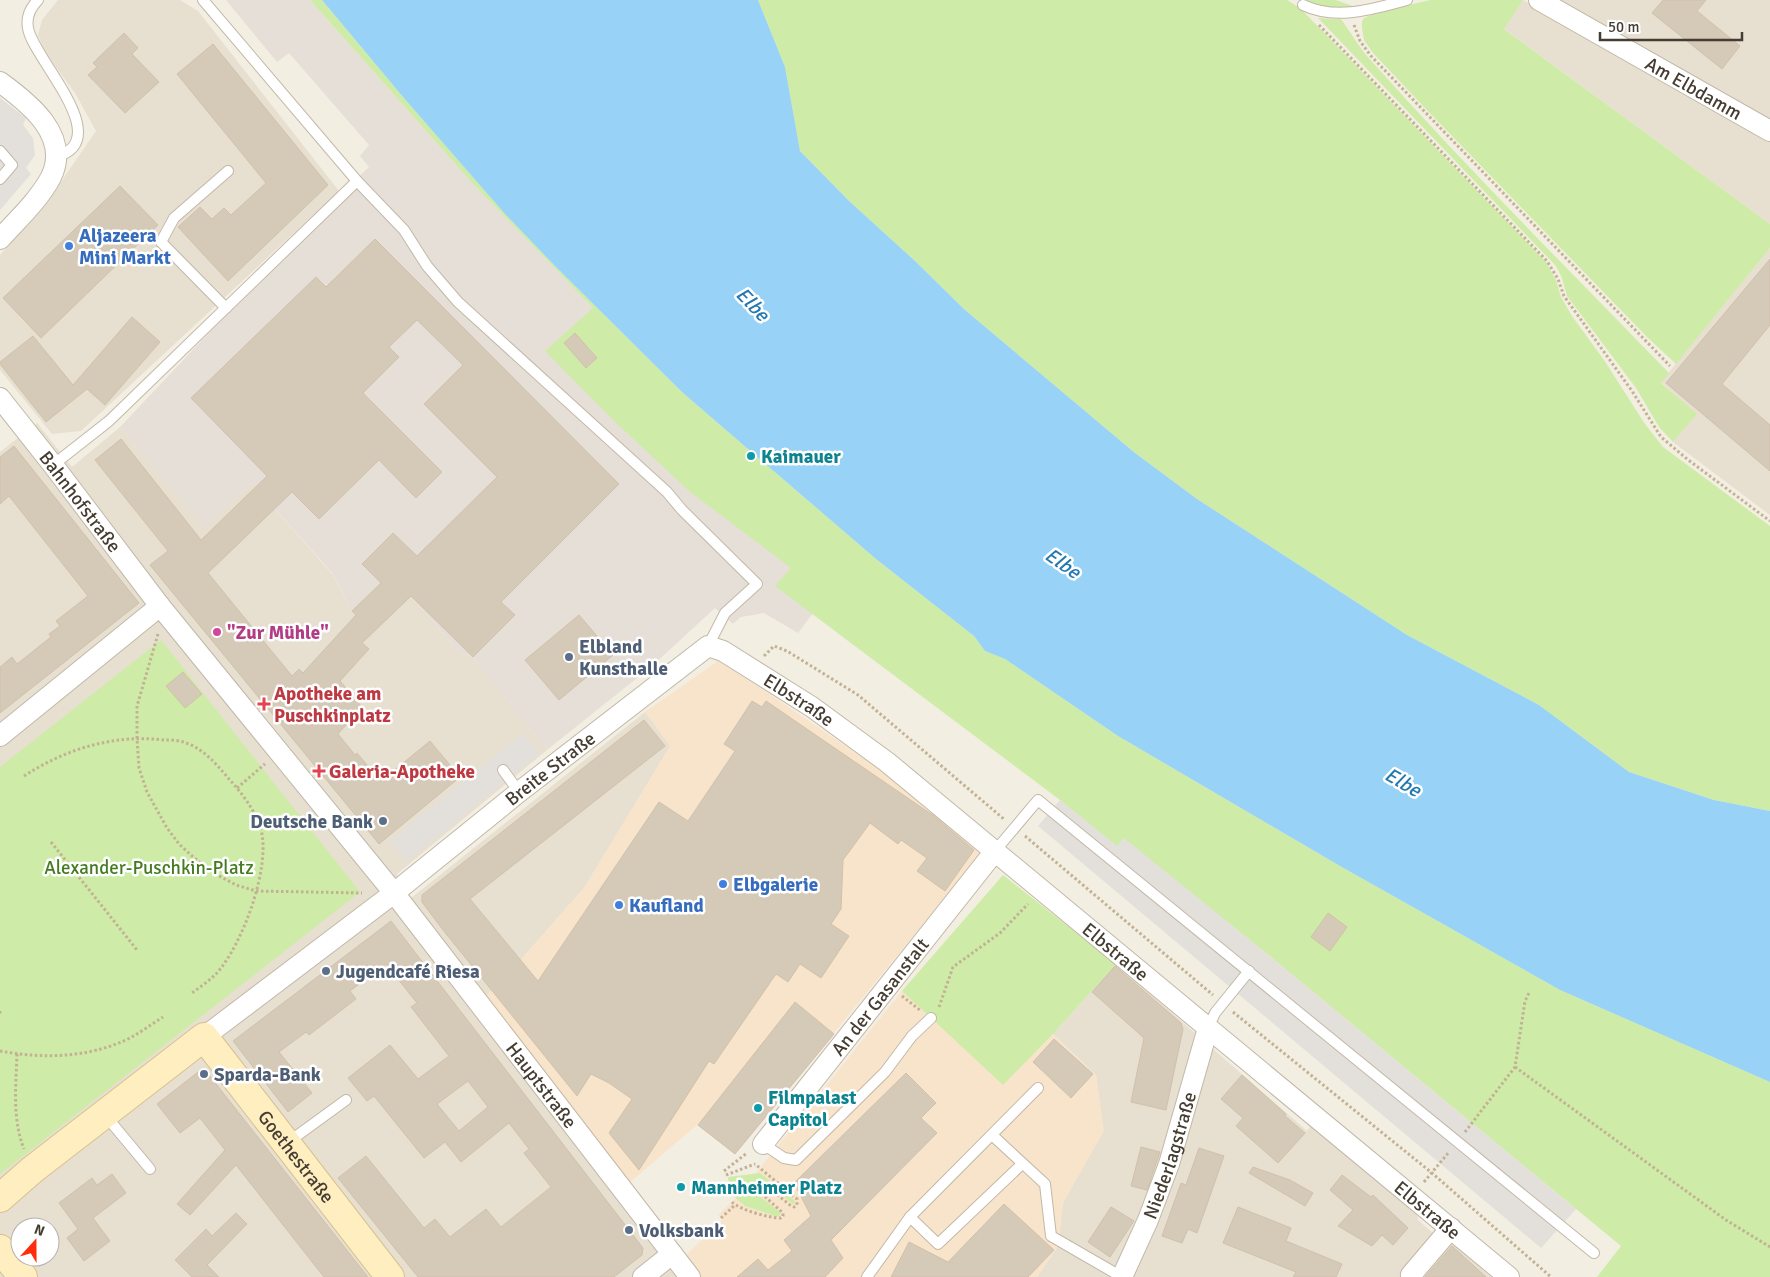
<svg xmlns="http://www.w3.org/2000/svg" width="1770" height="1277" font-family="Signika,sans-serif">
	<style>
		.residential { fill: #e7dfd0; fill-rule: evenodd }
		.commercial { fill: #f8e4cb }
		.industrial { fill: #e5dfd8 }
		.green { fill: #ceeca7 }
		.parking { fill: #e3e0dc }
		.water { fill: #98d2f6 }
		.building { fill: #d5c9b7; stroke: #d1c1aa; fill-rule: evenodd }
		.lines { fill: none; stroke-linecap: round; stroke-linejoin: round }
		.lane-casing { stroke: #c2b8a7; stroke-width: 12 }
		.street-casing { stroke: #c2b8a7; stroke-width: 22 }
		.secondary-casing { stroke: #d7c28e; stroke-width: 30 }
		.path { stroke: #c2b194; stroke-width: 3; stroke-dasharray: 2.5 2.5; stroke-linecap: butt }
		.lane { stroke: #fff; stroke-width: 10 }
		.street { stroke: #fff; stroke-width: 20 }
		.secondary { stroke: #ffeec0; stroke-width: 28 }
		.shop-dot { fill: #3f7fe0; stroke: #fff; stroke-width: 2 }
		.culture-dot { fill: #0f9aa8; stroke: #fff; stroke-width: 2 }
		.hotel-dot { fill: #d1479c; stroke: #fff; stroke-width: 2 }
		.service-dot { fill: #5c6f8a; stroke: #fff; stroke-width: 2 }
		.health-dot { fill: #e0444e; stroke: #fff; stroke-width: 2 }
		.labels { text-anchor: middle; stroke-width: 5; stroke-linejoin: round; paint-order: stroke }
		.street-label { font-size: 19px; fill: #453d32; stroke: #fff }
		.shop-label { font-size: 19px; font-weight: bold; fill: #366cbe; stroke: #fff; text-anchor: start }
		.culture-label { font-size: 19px; font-weight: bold; fill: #0d838f; stroke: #fff; text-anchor: start }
		.hotel-label { font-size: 19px; font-weight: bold; fill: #b23c85; stroke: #fff; text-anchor: start }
		.service-label { font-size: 19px; font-weight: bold; fill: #4e5e75; stroke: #fff; text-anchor: start }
		.health-label { font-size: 19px; font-weight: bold; fill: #be3a42; stroke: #fff; text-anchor: start }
		.park-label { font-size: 19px; fill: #457b21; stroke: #fff }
		.water-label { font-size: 20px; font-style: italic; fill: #2278b1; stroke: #fff }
	</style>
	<rect width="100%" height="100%" fill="#f3eee2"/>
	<!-- residential -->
	<g class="residential">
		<polygon points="58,0 180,0 198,11 339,191 81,431 52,434 0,370 0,255 54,192 96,131 75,93 44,51 38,35 42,20"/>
		<polygon points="1523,0 1770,140 1770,224 1503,28"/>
		<polygon points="1557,0 1770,0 1770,123"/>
		<polygon points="1770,248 1770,515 1673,442 1696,414 1661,382"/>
		<path d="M37,423L72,467L120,427L205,527L252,483L332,574L352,611L373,632L411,596L459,653L473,657L547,750L397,874L406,902L645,712L671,745L584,888L510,972L483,999L702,1277H0V452ZM20,1227H50V1257H20Z"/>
		<polygon points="1116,964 1307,1131 1313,1123 1417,1211 1418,1220 1435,1235 1452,1243 1491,1277 1037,1277 1058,1246 1063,1203 1103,1131 1096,1075 1053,1034"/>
	</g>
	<!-- commercial -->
	<g class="commercial">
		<polygon points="718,661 771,695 899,783 984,849 735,1154 697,1125 629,1183 482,999 510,972 584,888 670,746 645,712"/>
		<polygon points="902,991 1003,1084 1053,1034 1096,1075 1104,1131 1063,1203 1058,1246 1037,1277 702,1277 685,1256 723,1220 718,1215 736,1198"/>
	</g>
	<!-- industrial -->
	<polygon class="industrial" points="226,0 310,0 473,184 593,308 806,548 816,609 798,633 764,613 741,617 733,624 715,608 652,666 547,750 473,657 459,653 411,596 373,632 352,611 332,573 252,483 205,528 120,427 338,196 369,167 360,156 369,145 289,53 277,62"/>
	<!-- green -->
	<g class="green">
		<polygon points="310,0 322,0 403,97 505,214 554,265 683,393 876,559 974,636 985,651 1005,659 1118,736 1340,866 1560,990 1770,1082 1770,1277 1597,1277 1621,1246 1267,954 1124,839 1117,847 1060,800 775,586 791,568 689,491 612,419 545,351 593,308 473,184"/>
		<polygon points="758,0 1287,0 1300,8 1546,262 1556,280 1561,297 1572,316 1604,360 1645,424 1663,447 1770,526 1770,811 1714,800 1629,772 1539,705 1407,635 1197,499 1135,453 965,310 914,260 849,201 800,151 785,67"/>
		<path d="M1302,0H1336L1358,8C1343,8 1313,11 1302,0Z"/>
		<polygon points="1430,0 1523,0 1504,29 1770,224 1770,248 1676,364 1647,337 1423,106 1373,53 1364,40 1362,29 1362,21 1364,18 1379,12"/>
		<path d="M1318,18L1341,19C1350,31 1357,44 1367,56C1464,165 1567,268 1669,373L1661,383L1697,414L1673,442L1659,427L1636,388L1567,296L1562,278L1556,266Z"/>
		<polygon points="161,640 360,892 0,1174 0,767"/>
		<polygon points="1003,875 1116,964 1053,1034 1003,1085 902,991"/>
		<polygon points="760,1173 794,1200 795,1203 793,1204 767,1184 760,1184 756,1188 757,1194 781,1213 778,1217 745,1206 729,1192 728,1177"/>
	</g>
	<!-- parking -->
	<g class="parking">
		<polygon points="0,98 26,118 23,125 33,138 35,155 26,168 31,174 0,210"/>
		<polygon points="523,734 539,754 406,862 390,841"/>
		<polygon points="1060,800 1117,846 1124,838 1267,954 1576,1209 1541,1248 1038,826"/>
	</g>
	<!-- water -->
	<polygon class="water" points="322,0 758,0 785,67 800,151 849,201 914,260 965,310 1135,453 1197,499 1407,635 1539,705 1629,772 1714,800 1770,811 1770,1082 1560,990 1340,866 1118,736 1005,659 985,651 974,636 876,559 683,393 554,265 505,214 403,97"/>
	<!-- building -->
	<g class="building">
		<polygon points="1663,0 1706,0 1697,11 1740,46 1722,69 1652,13"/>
		<polygon points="124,33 138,48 132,54 159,82 125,113 88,75 97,67 93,63"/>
		<polygon points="213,44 328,185 228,281 178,227 200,207 212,219 224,208 231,215 266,183 177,74"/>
		<polygon points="120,186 158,225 41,338 3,298"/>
		<path d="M375,239L619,484L501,602L515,615L473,657L411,596L362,643L369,649L340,681L362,707L338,734L355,755L357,753L378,778L383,774L386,777L430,741L460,777L379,844L150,565L168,551L95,460L121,439L201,540L267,476L191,398L316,277L326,287ZM417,320L463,365L424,404L497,477L417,556L393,533L362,564L381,583L352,611L356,615L303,673L299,669L292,676L208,573L292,492L319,519L379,460L416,498L442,472L363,393L399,357L389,347Z"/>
		<polygon points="1770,259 1770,325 1722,384 1770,425 1770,471 1666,383"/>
		<polygon points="132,317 160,342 105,405 87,389 46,422 0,364 0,362 33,336 73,385"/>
		<polygon points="575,333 597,358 586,368 564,343"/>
		<polygon points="14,446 139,603 0,713 0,667 12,657 17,664 51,637 49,634 60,626 56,621 88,596 9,496 0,504 0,457"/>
		<polygon points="579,615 613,655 559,700 525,660"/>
		<polygon points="183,672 202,694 185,708 166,686"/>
		<polygon points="752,701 762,707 766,701 934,816 974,850 945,891 917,871 927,858 901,840 898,844 870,823 843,860 841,909 831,924 849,936 821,978 800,964 788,982 776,974 714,1064 709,1061 639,1170 609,1133 632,1099 609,1083 591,1074 577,1096 443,930 422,902 422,895 644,720 665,746 470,899 538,981 659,802 688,821 735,751 724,744"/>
		<polygon points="1328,913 1347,927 1330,951 1311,937"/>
		<path d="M391,921L643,1248L642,1255L614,1277H418L338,1178L366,1156L424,1228L435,1219L450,1237L486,1209L501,1227L551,1187L524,1153L529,1149L509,1123L461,1162L445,1142L424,1158L374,1096L367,1101L348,1078L390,1045L418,1079L449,1056L411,1007L417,1003L386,964L350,991L356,999L309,1035L306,1032L279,1052L312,1093L288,1112L233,1041ZM468,1081L488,1107L459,1131L437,1104Z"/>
		<polygon points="1115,966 1181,1023 1183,1029 1166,1110 1131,1102 1144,1038 1092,992"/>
		<polygon points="795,1002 834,1034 735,1154 698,1125"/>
		<polygon points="1054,1039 1093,1074 1071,1098 1033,1062"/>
		<polygon points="198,1072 209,1075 368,1277 324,1277 236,1165 190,1215 177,1204 225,1150 200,1118 180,1133 157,1104"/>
		<polygon points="906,1073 936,1103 921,1118 937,1133 831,1240 843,1258 825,1277 737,1277 758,1259 768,1270 792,1251 784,1240 811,1216 794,1183"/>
		<polygon points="1242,1075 1286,1114 1285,1116 1305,1133 1278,1163 1236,1126 1243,1118 1221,1099"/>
		<polygon points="1141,1147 1160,1152 1147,1190 1131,1186"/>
		<polygon points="1199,1148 1224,1156 1197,1233 1188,1229 1182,1243 1162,1236 1181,1183 1186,1185"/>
		<polygon points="1253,1167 1290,1180 1313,1193 1305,1206 1249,1173"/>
		<polygon points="112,1174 126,1193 93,1218 110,1241 84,1261 67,1238 78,1229 59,1203 92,1178 97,1185"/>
		<polygon points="1342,1175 1371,1197 1373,1195 1408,1228 1393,1245 1382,1235 1372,1246 1338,1226 1353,1210 1330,1190"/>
		<polygon points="1004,1204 1054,1250 1028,1277 891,1277 909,1242 948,1262"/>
		<polygon points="1111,1207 1134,1221 1110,1257 1088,1242"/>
		<polygon points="1238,1207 1291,1228 1286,1241 1342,1264 1336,1277 1293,1277 1296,1272 1223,1243"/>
		<polygon points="236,1213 247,1224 207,1265 219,1277 192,1277 175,1260 206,1229 212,1236"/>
		<polygon points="1452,1246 1486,1277 1425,1277"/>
	</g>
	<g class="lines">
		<!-- lane casing -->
		<g class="lane-casing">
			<g id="lane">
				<path d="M38,0C31,7 26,17 28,28C32,58 117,139 56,157"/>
				<path d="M1303,5C1337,21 1373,9 1407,0"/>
				<polyline points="0,151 12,165 0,179"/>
				<polyline points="357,181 404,230 427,266 458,302 667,492 682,510 757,584 725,613 708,646"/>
				<polyline points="226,308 161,242 174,218 228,171"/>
				<polyline points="53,465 109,421 357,181 203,0"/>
				<polyline points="503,770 519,792"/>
				<polyline points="995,851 1038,800 1594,1253"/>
				<polyline points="1208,1028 1215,1013 1249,971"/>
				<polyline points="105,1115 150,1169"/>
				<polyline points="992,1135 1045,1184 1051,1236 1122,1277"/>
				<polyline points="287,1143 346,1100"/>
				<polyline points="763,1144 784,1158 796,1160 885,1072 912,1036 931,1018"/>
				<polyline points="910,1217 938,1244 1022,1164"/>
				<polyline points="867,1277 910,1217 1038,1088"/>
			</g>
		</g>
		<!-- street casing -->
		<g class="street-casing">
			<g id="street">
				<path id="s1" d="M1539,0L1770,131"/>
				<path d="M0,82C29,103 71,136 51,177C39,200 17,220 0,239"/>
				<path id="s2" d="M0,398L53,465L160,606L394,893L690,1277"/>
				<polyline points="0,736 160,606"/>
				<path id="s3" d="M204,1037L394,893L519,792L708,646L723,651L812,707L887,762L1509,1277"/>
				<path id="s4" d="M763,1144L995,851"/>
				<polyline points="643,1277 672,1254"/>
				<path id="s5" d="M1122,1277L1148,1220L1169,1164L1208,1028"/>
				<polyline points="1412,1277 1411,1275 1451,1228"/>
			</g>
		</g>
		<!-- secondary casing -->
		<g class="secondary-casing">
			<g id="secondary">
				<path id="s6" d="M0,1198L32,1170L204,1037L390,1277"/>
				<polyline points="0,1249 23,1277"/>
			</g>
		</g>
		<!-- path -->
		<g class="path">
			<polyline points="1319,25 1547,261 1558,279 1564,296 1632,391 1661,437 1687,459 1770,521"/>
			<polyline points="1354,25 1360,41 1371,56 1670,366"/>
			<polyline points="158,634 137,706 137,738 139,768 147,792 167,828 179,844 192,856 212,872 236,885 256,891 362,893"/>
			<polyline points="764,656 774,646 787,651 858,695 1005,820"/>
			<path d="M24,776C66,749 113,734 164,740C171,740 179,740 186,743C204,749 217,765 229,779C241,792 254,809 260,826C273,864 242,946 216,974C209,981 200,987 192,993"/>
			<polyline points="237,788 265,764"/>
			<polyline points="1025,836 1213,995"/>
			<polyline points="51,842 137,950"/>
			<polyline points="902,996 921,1011"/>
			<polyline points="939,1007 953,967 1000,933 1028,904"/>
			<polyline points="0,1011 0,1014"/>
			<polyline points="1233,1012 1432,1173 1551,1277"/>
			<path d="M0,1051C44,1059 89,1058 130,1038C141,1032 152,1024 163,1017"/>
			<path d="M17,1054C16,1085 12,1119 24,1149"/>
			<polyline points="1515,1067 1726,1220 1770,1247"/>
			<polyline points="1465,1132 1515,1067 1525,1001 1530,991"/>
			<polyline points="724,1171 747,1153"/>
			<polyline points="726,1175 755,1164"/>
			<polyline points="1424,1182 1449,1152"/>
			<path d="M732,1202C740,1210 769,1218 781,1218L783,1216V1213L761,1193L762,1189L765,1187L769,1188L790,1205L794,1207L797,1205V1199L755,1164"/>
			<polyline points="721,1218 735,1205"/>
		</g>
		<!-- lane -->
		<use href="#lane" class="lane"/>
		<!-- street -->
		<use href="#street" class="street"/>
		<!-- secondary -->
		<use href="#secondary" class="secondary"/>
	</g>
	<!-- markers -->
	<g class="shop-dot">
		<circle cx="69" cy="246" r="5"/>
		<circle cx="723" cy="884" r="5"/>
		<circle cx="619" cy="905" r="5"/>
	</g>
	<g class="culture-dot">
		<circle cx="751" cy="456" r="5"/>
		<circle cx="758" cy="1108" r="5"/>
		<circle cx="681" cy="1187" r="5"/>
	</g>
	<circle class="hotel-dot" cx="217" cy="632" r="5"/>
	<g class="service-dot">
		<circle cx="569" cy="657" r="5"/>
		<circle cx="383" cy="821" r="5"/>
		<circle cx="326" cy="971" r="5"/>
		<circle cx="204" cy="1074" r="5"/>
		<circle cx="629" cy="1230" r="5"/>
	</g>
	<g class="health-dot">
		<path d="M261.5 696.5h5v5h5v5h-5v5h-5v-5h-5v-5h5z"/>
		<path d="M316.5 763.5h5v5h5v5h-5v5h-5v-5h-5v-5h5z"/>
	</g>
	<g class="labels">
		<!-- street labels -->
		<g class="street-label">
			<text dy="7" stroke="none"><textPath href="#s1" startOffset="178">Am Elbdamm</textPath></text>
			<text dy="7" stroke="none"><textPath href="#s2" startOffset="131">Bahnhofstraße</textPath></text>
			<text dy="7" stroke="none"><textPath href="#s3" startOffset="744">Elbstraße</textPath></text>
			<text dy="7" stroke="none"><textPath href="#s3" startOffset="438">Breite Straße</textPath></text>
			<text dy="7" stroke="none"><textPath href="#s3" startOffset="1149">Elbstraße</textPath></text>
			<text dy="7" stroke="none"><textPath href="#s4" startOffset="188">An der Gasanstalt</textPath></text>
			<text dy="7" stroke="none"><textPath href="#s2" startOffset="875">Hauptstraße</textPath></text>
			<text dy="7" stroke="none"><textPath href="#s5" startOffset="131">Niederlagstraße</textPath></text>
			<text dy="7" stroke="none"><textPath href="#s6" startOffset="411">Goethestraße</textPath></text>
			<text dy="7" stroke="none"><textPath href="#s3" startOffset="1554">Elbstraße</textPath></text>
		</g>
		<!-- shop labels -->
		<g class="shop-label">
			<text x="79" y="242">Aljazeera<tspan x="79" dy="22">Mini Markt</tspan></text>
			<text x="733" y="891">Elbgalerie</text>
			<text x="629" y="912">Kaufland</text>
		</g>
		<!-- culture labels -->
		<g class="culture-label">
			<text x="761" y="463">Kaimauer</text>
			<text x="768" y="1104">Filmpalast<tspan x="768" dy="22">Capitol</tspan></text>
			<text x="691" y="1194">Mannheimer Platz</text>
		</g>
		<!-- hotel labels -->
		<g class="hotel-label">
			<text x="227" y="639">"Zur Mühle"</text>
		</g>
		<!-- service labels -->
		<g class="service-label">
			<text x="579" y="653">Elbland<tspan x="579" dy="22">Kunsthalle</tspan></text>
			<text x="373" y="828" text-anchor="end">Deutsche Bank</text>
			<text x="336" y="978">Jugendcafé Riesa</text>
			<text x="214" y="1081">Sparda-Bank</text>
			<text x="639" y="1237">Volksbank</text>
		</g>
		<!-- health labels -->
		<g class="health-label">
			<text x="274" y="700">Apotheke am<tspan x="274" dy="22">Puschkinplatz</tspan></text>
			<text x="329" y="778">Galeria-Apotheke</text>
		</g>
		<!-- park labels -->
		<g class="park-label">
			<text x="149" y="874">Alexander-Puschkin-Platz</text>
		</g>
		<!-- water labels -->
		<g class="water-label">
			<text transform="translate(753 304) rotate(46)" y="7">Elbe</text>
			<text transform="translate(1063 563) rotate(35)" y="7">Elbe</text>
			<text transform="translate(1403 782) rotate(30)" y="7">Elbe</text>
		</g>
	</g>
	<!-- north arrow -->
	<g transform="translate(35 1242) rotate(21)"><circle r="24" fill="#ffffff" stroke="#b5b1ad"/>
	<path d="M0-4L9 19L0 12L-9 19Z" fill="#ff2c0d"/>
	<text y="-8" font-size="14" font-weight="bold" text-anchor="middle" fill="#453d32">N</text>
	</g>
	<!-- scale -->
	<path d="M1600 32v8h142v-8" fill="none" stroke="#453d32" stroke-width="2.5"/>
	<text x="1608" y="32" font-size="15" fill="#453d32" stroke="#ffffff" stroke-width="4" paint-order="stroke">50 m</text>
</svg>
